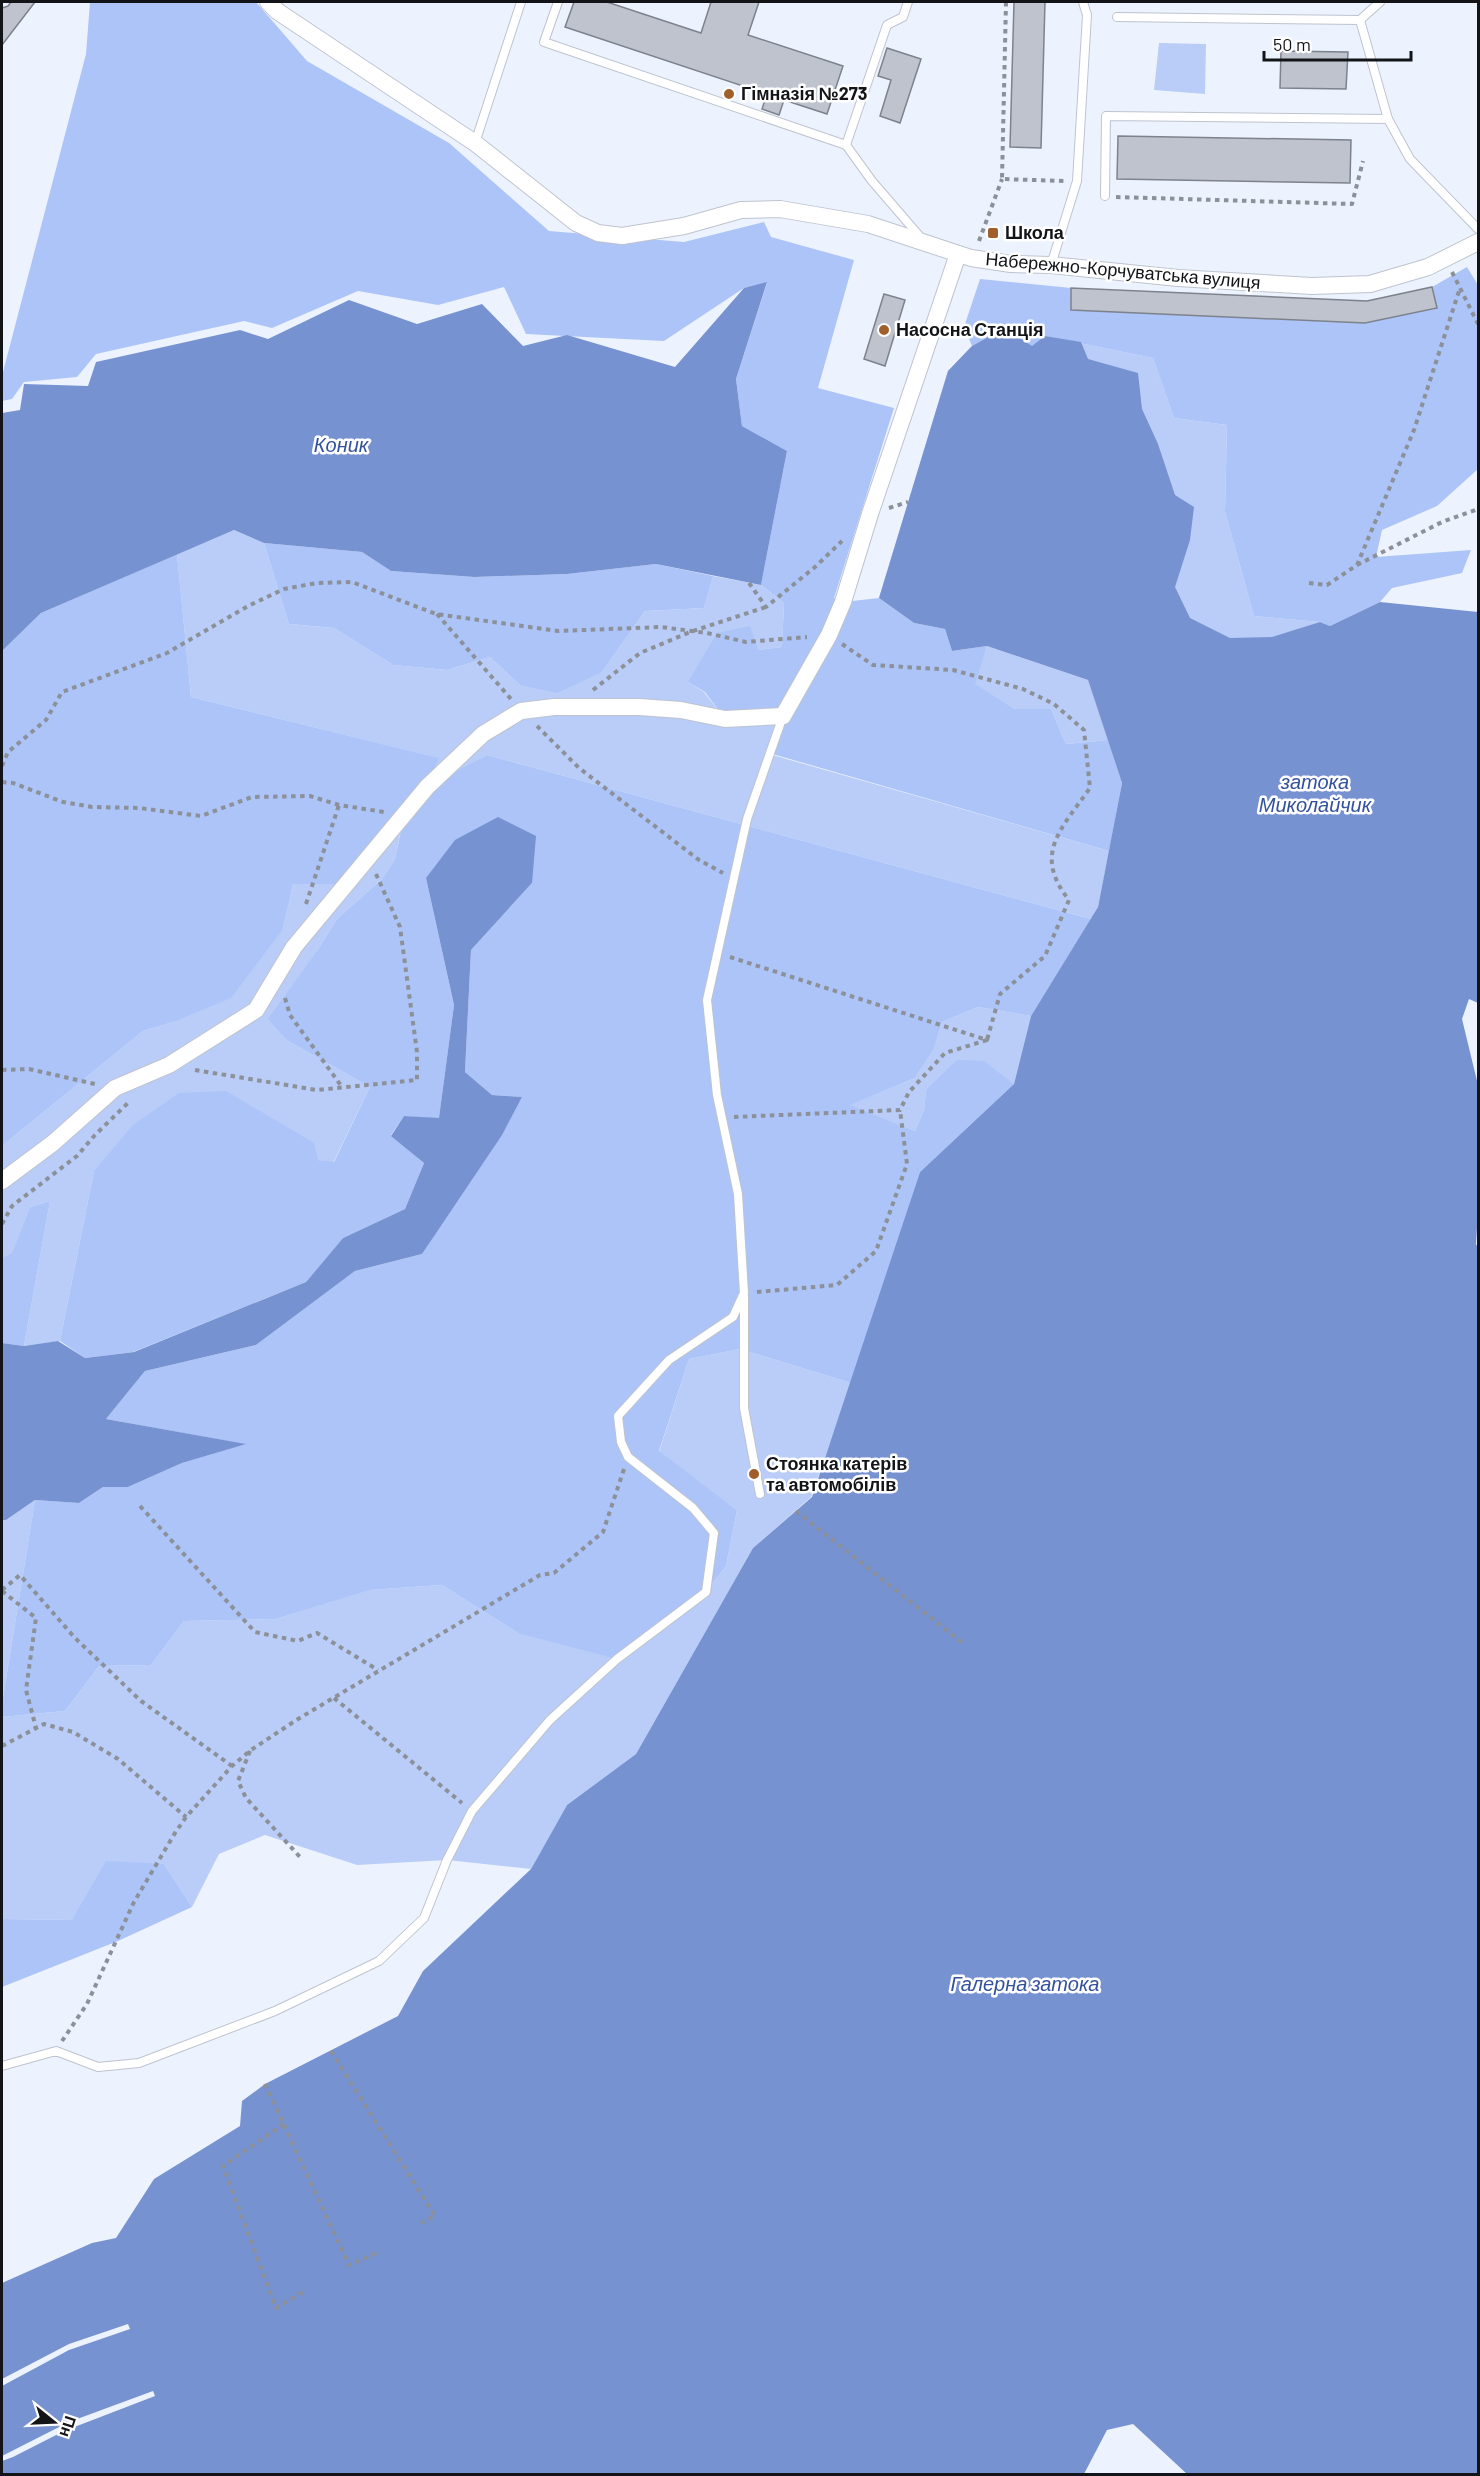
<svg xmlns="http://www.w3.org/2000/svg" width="1480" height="2476" font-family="Barlow,sans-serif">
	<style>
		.green { fill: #b9cdf8 }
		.forest { fill: #acc4f8 }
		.water { fill: #7792d0 }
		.pier { fill: #edf3fe }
		.building { fill: #bec3ce; stroke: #7d828c; stroke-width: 1.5 }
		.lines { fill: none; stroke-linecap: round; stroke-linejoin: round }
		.lane-casing { stroke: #bec3cf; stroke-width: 10 }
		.street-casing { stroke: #bec3cf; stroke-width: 18 }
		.path { stroke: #8c9098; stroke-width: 4; stroke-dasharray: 4.5 4.5; stroke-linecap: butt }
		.lane { stroke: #fff; stroke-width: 8 }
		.street { stroke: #fff; stroke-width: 16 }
		.poi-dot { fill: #a15f2c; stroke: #fff; stroke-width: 2 }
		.labels { text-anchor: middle; stroke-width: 5; stroke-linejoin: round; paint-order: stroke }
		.poi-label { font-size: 18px; font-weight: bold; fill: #131418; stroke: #fff; text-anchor: start }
		.street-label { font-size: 18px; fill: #131418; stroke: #fff }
		.water-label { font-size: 20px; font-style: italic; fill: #33519c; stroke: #fff }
	</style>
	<rect width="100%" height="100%" fill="#edf3fe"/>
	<!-- green -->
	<g class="green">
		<polygon points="1159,43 1206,44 1205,94 1154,90"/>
		<polygon points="1045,336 1153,358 1174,418 1227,425 1225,512 1254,616 1320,622 1180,670 879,598 948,371 972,346"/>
		<polygon points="234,530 264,543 289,624 334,628 393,665 447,670 490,657 520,685 602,672 645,611 704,608 713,576 761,585 784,603 782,647 758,650 688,682 704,692 725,719 783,716 769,754 1109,851 1098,907 1091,919 487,755 427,787 438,758 191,697 177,554"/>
		<polygon points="987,646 1088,680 1108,740 1066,744 1051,709 1015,709 974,684"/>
		<polygon points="404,814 395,859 382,879 337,919 317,951 288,1041 370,1087 333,1163 318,1160 94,1171 60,1341 24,1346 50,1201 30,1207 12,1254 2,1258 2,1146 143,1031 173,1022 283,929 293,884"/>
		<polygon points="978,1007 1031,1016 1014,1084 984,1062 926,1090 924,1110 915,1131 849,1105 915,1078 934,1049 942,1022"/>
		<polygon points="740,1349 851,1383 811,1497 753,1548 636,1754 567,1805 531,1869 447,1860 357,1865 265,1835 219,1854 192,1907 164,1864 72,1920 2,1919 2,1717 65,1711 99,1666 151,1665 184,1621 276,1619 369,1590 442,1585 518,1633 706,1592 726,1566 737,1510 659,1452 689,1359"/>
		<polygon points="35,1500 2,1704 2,1520 6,1520"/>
	</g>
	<!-- forest -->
	<g class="forest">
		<polygon points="90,2 256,2 307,61 449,143 549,231 684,242 764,222 771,237 854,260 818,388 894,408 834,598 843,602 879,598 914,623 945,629 952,651 987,646 975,684 1015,709 1051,709 1066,744 1108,740 1122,783 1109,851 769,753 783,716 725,719 705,692 688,682 717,633 750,626 758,650 782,647 784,603 761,585 787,451 742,426 736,379 767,283 744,288 664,341 526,334 504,287 438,305 358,291 272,328 244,321 96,354 77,377 24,382 12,399 2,401 2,372 3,372 86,54"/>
		<polygon points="1467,267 1478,285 1478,469 1437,506 1382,530 1376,557 1471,550 1462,573 1392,588 1380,602 1330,626 1320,622 1254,616 1225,512 1227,425 1174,418 1153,358 1045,336 1032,346 1004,328 972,346 964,327 980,279 1071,288 1071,310 1365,323 1436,308 1432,287"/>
		<polygon points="264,543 362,552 391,571 474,577 567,574 656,564 713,576 704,608 645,611 602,672 557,693 520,685 490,657 447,670 393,665 334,628 289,624"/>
		<polygon points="177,554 191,697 439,758 427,786 487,755 1091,919 1031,1016 978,1007 942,1022 934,1049 915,1078 850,1105 915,1131 924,1110 926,1090 957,1060 984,1061 1014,1084 920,1172 851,1383 740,1349 689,1359 659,1451 737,1510 726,1566 706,1592 617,1659 518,1633 442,1585 370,1590 276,1619 184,1621 151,1665 99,1666 65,1711 2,1717 2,1704 35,1500 79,1503 103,1487 128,1487 182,1463 244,1444 106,1419 145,1371 256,1345 355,1271 422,1254 522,1097 492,1095 465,1072 471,950 532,883 426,878 454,1005 439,1119 404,1116 391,1135 424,1163 405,1209 343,1238 306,1282 133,1352 85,1358 60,1341 94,1171 133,1125 179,1093 226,1091 314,1143 318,1160 334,1162 370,1087 288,1041 268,1019 317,951 337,919 382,879 395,859 404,816 346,884 293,884 283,929 231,998 173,1022 143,1031 2,1146 2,651 41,613"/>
		<polygon points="50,1201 24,1346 2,1343 2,1258 12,1253 30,1207"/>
		<polygon points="106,1861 164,1864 192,1907 118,1941 2,1987 2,1919 72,1920"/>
	</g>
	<!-- water -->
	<g class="water">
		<polygon points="767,282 736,379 742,426 787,451 761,585 656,564 567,574 474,577 391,571 362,552 264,543 234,530 41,613 2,651 2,413 20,410 24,384 88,386 96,362 240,330 268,339 349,300 417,324 482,304 523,346 567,335 675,367 744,288"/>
		<polygon points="1004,328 1032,346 1045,336 1081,342 1088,359 1138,373 1142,409 1158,444 1175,495 1194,507 1190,540 1175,587 1190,618 1230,638 1272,637 1320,622 1330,626 1380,602 1478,612 1478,1003 1469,999 1462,1019 1478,1085 1478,1212 1476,1244 1478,1248 1478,2474 1187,2474 1133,2424 1107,2430 1084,2474 2,2474 2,2283 92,2243 116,2238 154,2179 240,2126 242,2101 265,2084 398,2016 423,1971 531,1869 567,1805 636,1754 753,1548 812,1497 920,1172 1014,1084 1031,1016 1098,907 1122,783 1088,680 987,646 952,651 945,629 914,623 879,598 948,371 972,346"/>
		<polygon points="498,817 536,836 532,883 471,950 465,1072 492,1095 522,1097 502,1135 422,1254 355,1271 256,1345 145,1371 106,1419 246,1444 182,1463 128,1487 103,1487 79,1503 35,1500 6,1520 2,1520 2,1343 24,1346 58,1341 85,1358 134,1352 306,1282 343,1238 405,1209 424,1163 391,1136 404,1116 439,1118 454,1005 426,878 455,840"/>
	</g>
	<!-- pier -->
	<g class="pier">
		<polygon points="128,2324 130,2329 69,2350 2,2386 2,2379 69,2344"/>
		<polygon points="153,2391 155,2396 64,2431 13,2457 2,2461 2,2456 69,2422"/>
	</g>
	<!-- building -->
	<g class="building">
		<polygon points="11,2 35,2 2,45 2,8 8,6"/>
		<polygon points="574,2 607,2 701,33 711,2 759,2 748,35 843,66 827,114 784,100 779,115 762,109 767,94 565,27"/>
		<polygon points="1014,2 1045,2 1041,148 1010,147"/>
		<polygon points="887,48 921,59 900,123 880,116 891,80 878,76"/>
		<polygon points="1281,51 1348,52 1346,89 1280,88"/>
		<polygon points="1118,136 1351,140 1350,183 1117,179"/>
		<polygon points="1432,287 1437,308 1365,323 1071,310 1071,288 1367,301"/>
		<polygon points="884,294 905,300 885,366 864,359"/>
	</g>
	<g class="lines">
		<!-- lane casing -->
		<g class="lane-casing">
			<g id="lane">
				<polyline points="558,2 544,42 846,145 872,181 922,239"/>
				<polyline points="1117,17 1360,20 1388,119 1410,159 1478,229"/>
				<polyline points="1360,20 1380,2"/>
				<polyline points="475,143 521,2"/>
				<polyline points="846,145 887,25 903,17 908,2"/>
				<polyline points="1105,196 1106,116 1388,119"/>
				<polyline points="1051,265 1077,181 1087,15 1083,2"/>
				<polyline points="744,1297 744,1408 760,1494"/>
				<polyline points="2,2066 56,2051 98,2067 139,2063 275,2011 379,1961 424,1918 447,1860 472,1811 550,1720 617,1659 706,1592 714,1533 693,1508 628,1457 621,1442 618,1416 669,1360 733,1317 744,1293 738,1194 717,1095 707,1000 747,819 783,716"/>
			</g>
		</g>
		<!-- street casing -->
		<g class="street-casing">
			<g id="street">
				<polyline points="268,2 277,11 475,143 576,223 598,233 622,236 684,226 741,210 780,209 868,224 971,258 1011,264 1051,265 1178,278 1312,286 1370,284 1428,267 1478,242"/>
				<polyline points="2,1181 53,1143 115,1088 169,1065 256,1010 294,947 427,787 483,734 521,711 554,707 639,707 681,710 725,719 783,716 829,635 843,602 870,514 958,254"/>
			</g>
		</g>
		<!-- path -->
		<g class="path">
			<polyline points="1006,2 1002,179 1064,181"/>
			<polyline points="1116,197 1352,204 1363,161"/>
			<polyline points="979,241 1002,179"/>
			<polyline points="1452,272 1478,324"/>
			<polyline points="889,508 908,502"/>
			<polyline points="1357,565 1442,522 1478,509"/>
			<polyline points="749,583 766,607 815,567 842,541"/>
			<polyline points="1309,583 1327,585 1357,565 1414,430 1460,288"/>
			<polyline points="437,614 511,699"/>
			<path d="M842,644L873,665L953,670L1023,689L1054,704L1084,730L1090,788C1062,828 1032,854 1069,900L1045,956L1000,994L987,1040"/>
			<polyline points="593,690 640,653 690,632 766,607"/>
			<polyline points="537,726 579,768 699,860 723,873"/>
			<polyline points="2,766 8,752 46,720 62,692 167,653 248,606 284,589 317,583 352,582 436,614 558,631 661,627 707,633 746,642 807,637"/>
			<polyline points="2,782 13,783 63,802 92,807 139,808 201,816 252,797 310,796 339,805 384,812"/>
			<polyline points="306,904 339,805"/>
			<polyline points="730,957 987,1040 945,1053 909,1092 900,1110 734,1117"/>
			<polyline points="285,998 290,1015 342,1087"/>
			<polyline points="2,1070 29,1069 95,1084"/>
			<polyline points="195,1070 317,1090 417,1080 417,1052 400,927 376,874"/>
			<polyline points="2,1224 12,1206 77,1156 95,1135 130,1101"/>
			<polyline points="757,1292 837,1285 876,1251 907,1164 900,1110"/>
			<polyline points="140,1506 255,1632 298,1641 317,1633 378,1670"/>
			<polyline points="796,1511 964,1644"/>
			<polyline points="2,1590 20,1575 75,1638 141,1701 232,1766"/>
			<polyline points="2,1591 36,1618 26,1690 36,1728"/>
			<polyline points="334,1698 462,1803"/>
			<polyline points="2,1746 44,1724 73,1732 118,1759 186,1817"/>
			<polyline points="250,1751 238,1781 246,1798 300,1857"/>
			<polyline points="62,2041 87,2004 134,1902 175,1833 186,1817 232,1766 251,1750 298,1719 540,1575 554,1573 603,1532 624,1469"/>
			<polyline points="331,2051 435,2216 421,2223"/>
			<polyline points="265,2084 349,2265 380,2252"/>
			<polyline points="284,2124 223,2166 276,2308 303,2292"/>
		</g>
		<!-- lane -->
		<use href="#lane" class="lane"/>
		<!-- street -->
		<use href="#street" class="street"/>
	</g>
	<!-- markers -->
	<g class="poi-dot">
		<circle cx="729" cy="94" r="6"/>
		<rect x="987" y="227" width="12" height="12" rx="3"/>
		<circle cx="884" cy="330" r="6"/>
		<circle cx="754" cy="1474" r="6"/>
	</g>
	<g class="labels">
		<!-- poi labels -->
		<g class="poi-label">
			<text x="741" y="100">Гімназія №273</text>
			<text x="1005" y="239">Школа</text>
			<text x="896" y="336">Насосна Станція</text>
			<text x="766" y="1470">Стоянка катерів<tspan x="766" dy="21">та автомобілів</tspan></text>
		</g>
		<!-- street labels -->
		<g class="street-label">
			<text transform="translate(1123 271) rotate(5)" y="6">Набережно-Корчуватська вулиця</text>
		</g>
		<!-- water labels -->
		<g class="water-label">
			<text x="341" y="452">Коник</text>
			<text x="1315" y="789">затока<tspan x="1315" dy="23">Миколайчик</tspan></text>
			<text x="1025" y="1991">Галерна затока</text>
		</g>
	</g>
	<!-- border -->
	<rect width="1480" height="2476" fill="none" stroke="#131418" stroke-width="6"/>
	<!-- north arrow -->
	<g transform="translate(54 2422) rotate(108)" stroke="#ffffff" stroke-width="4.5" paint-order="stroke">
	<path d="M0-4.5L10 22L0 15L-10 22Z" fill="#131418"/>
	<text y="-9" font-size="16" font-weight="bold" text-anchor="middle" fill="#131418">Пн</text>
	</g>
	<!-- scale -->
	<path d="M1264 51v9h147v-9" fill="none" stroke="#131418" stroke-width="3"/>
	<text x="1273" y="51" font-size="18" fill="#131418" stroke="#ffffff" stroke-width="4.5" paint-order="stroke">50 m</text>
</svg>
